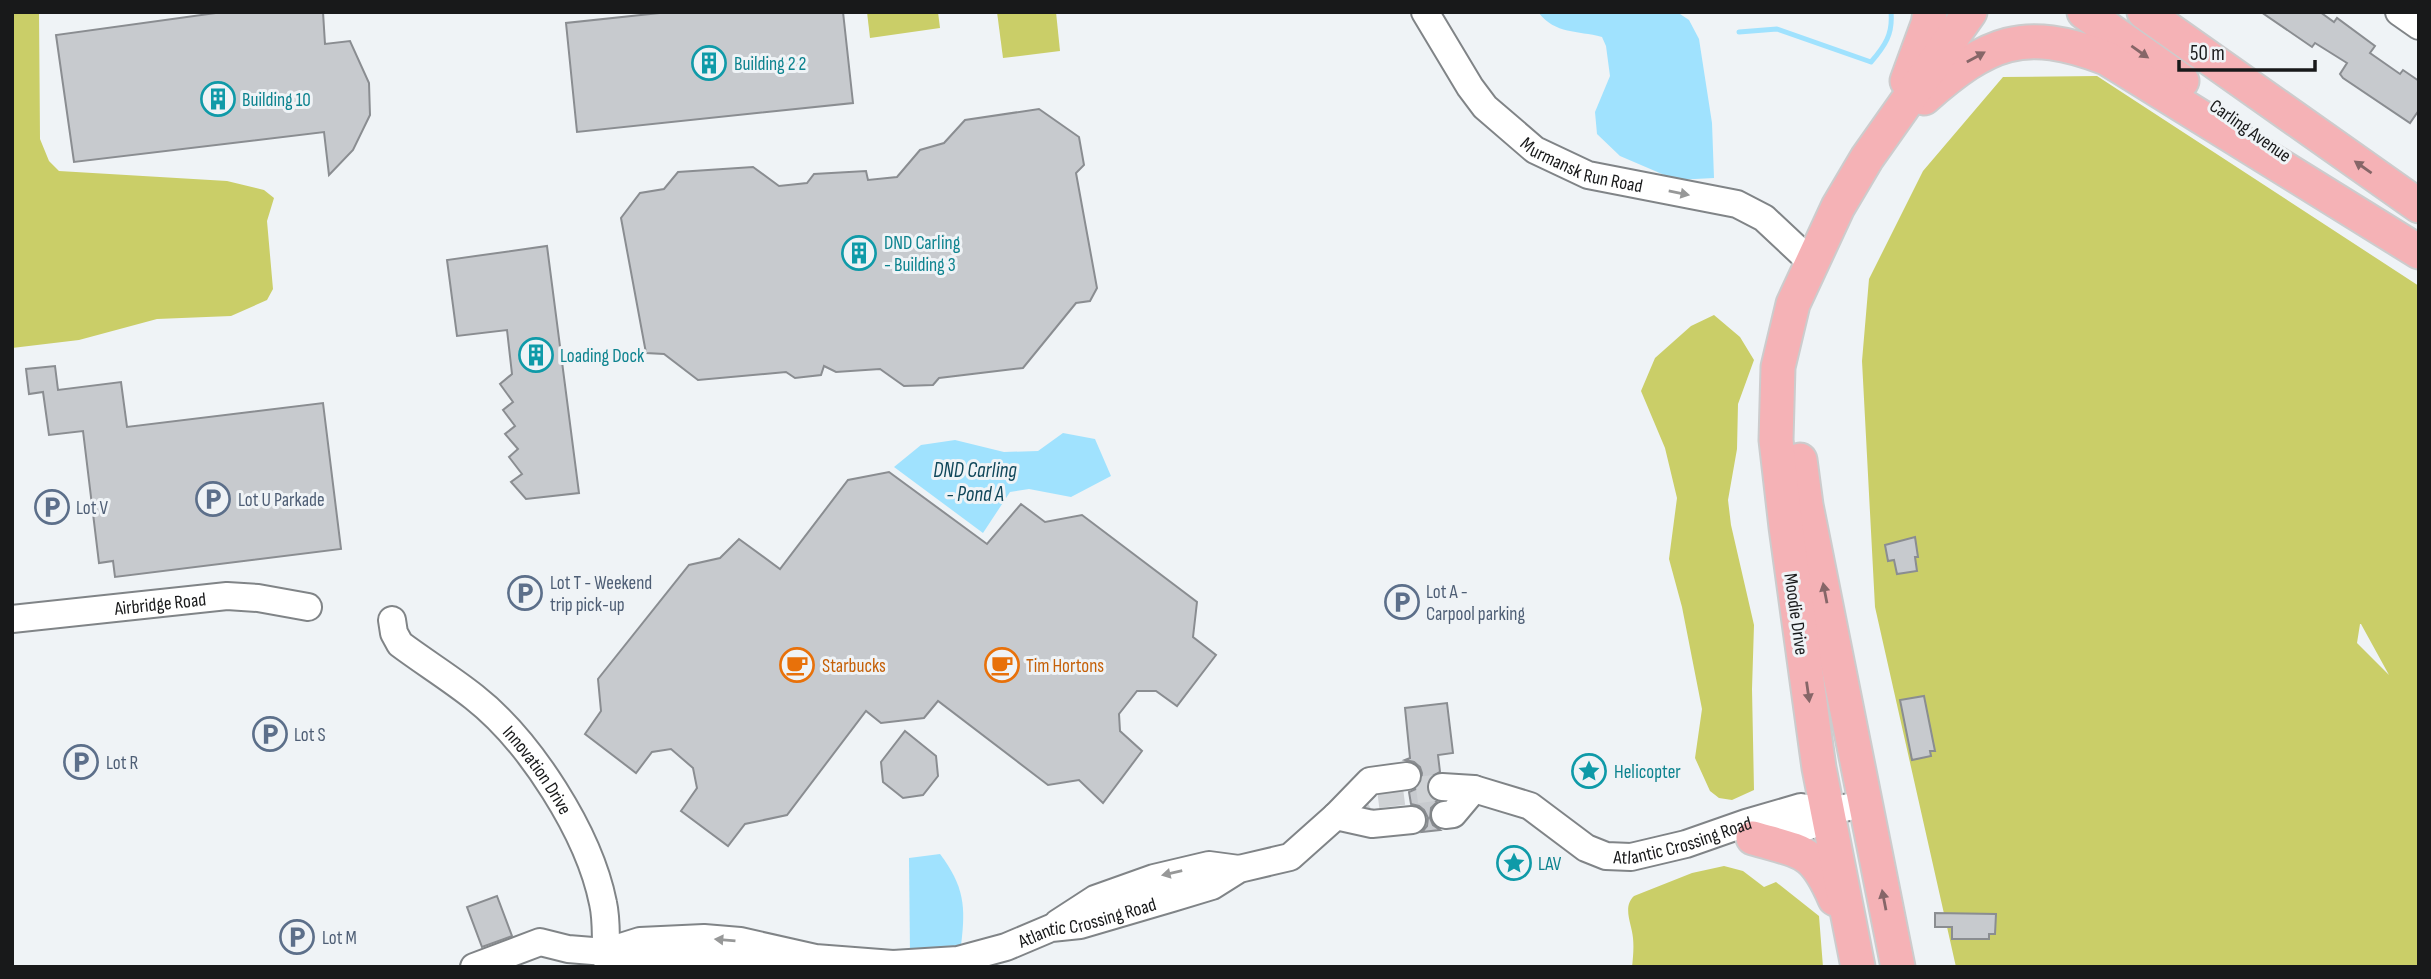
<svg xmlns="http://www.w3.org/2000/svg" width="2431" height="979" font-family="'Sofia Sans Condensed',sans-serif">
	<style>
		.green { fill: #cace68; fill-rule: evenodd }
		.water { fill: #a0e2fe }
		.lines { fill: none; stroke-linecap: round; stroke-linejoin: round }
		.stream { stroke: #a0e2fe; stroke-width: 5 }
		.building { fill: #c7cace; stroke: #8a8d91; stroke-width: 2 }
		.minor-tunnel { stroke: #cfd2d5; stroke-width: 26; stroke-dasharray: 26 13; stroke-linecap: butt }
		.minor-casing { stroke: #808487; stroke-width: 30 }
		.major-casing { stroke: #cccccd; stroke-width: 37 }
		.minor { stroke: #fff; stroke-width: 26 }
		.major { stroke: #f5b2b6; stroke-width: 33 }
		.oneway { fill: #866668 }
		.oneway2 { fill: #979898 }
		.labels { text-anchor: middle; stroke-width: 6; stroke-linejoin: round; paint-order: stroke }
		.culture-label { font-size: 19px; fill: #0d838f; stroke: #eff3f6; text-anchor: start }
		.street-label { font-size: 19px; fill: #18191a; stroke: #eff3f6 }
		.service-label { font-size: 19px; fill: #4e5e75; stroke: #eff3f6; text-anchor: start }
		.food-label { font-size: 19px; fill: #c56008; stroke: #eff3f6; text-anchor: start }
		.water-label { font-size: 21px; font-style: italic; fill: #10475a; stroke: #eff3f6 }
	</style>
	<rect width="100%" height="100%" fill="#eff3f6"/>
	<!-- green -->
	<g class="green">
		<polygon points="12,12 39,12 40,139 49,161 59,171 227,181 264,190 274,198 267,221 273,289 267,300 231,316 157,319 79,340 12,348"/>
		<polygon points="867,12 938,12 940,28 870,38"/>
		<polygon points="997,12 1056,12 1060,51 1003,58"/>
		<path d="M2097,76L2419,286V967H1956L1875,607L1862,361L1869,279L1923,171L2003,77ZM2360,624H2361L2389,675L2357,643Z"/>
		<polygon points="1714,315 1740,337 1754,360 1738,404 1737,449 1728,500 1731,525 1754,625 1752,689 1754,790 1732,800 1719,798 1710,791 1695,758 1702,709 1682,607 1669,559 1677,498 1665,448 1641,391 1655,358 1691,326"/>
		<path d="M1724,866L1743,871L1764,887L1776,882L1819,916L1823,967H1632C1633,958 1634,948 1633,938C1632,924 1622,907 1634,896L1692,873Z"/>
	</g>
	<!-- water -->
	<g class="water">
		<path d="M1538,12H1677L1689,20L1699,39L1712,123L1714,178L1676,180L1620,156L1597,134L1595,112L1610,76L1606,46L1602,37C1577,30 1556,35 1538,12Z"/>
		<polygon points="1063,433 1095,439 1111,476 1071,497 1029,489 1010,492 983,533 894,467 921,445 955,440 1004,452 1038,451"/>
		<path d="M940,854C964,886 966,906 961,945L910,954L909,858Z"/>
	</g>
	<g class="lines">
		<!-- stream -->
		<path class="stream" d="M1739,32L1777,29L1871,62C1885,46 1893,34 1891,12"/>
	</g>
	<!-- building -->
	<g class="building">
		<polygon points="223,12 323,12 325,44 350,41 369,83 370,115 353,150 329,175 324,132 74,162 56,35"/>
		<polygon points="669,12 843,12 853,103 577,132 566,23"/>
		<polygon points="2261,12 2320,12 2334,22 2337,18 2375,46 2370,53 2400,74 2403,70 2419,81 2419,110 2410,123 2343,78 2340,74 2347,63 2315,43 2312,47"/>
		<polygon points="1039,109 1079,137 1084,165 1076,173 1097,288 1090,301 1076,303 1023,368 939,378 933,385 904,386 880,369 836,372 824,366 821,375 795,378 786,372 698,380 664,354 646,353 621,218 640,193 664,189 678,172 753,167 779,186 807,183 814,174 866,171 868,180 897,177 920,150 944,143 965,120"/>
		<polygon points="547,246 579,493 526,499 511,482 522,474 509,457 518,449 505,434 515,426 503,410 513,402 500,384 512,374 507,330 457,336 447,260"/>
		<polygon points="55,366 58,390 121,382 127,427 323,403 341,549 115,577 113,561 99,563 83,431 49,435 43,392 29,394 26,369"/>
		<polygon points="889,472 987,544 1021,504 1045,522 1082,515 1197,602 1193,637 1216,655 1177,706 1156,691 1137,691 1119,714 1120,731 1142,751 1103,803 1079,780 1048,785 938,701 924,718 881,723 866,711 787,815 745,824 728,846 681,811 697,788 693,768 671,749 652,752 636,773 585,734 601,711 598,679 689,565 720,558 739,539 780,569 848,480"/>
		<polygon points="1915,537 1918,557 1915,557 1917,571 1897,574 1894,560 1888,561 1885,545"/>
		<polygon points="1924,696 1935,751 1930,751 1931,756 1912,760 1900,700"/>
		<polygon points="1447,703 1453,753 1438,755 1440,772 1429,778 1426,787 1428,795 1437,802 1431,808 1430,818 1433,825 1440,830 1422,832 1427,826 1428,818 1424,810 1419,806 1411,804 1409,792 1416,789 1421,783 1422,773 1420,767 1414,762 1405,760 1410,758 1405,708"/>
		<polygon points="905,731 936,756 938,776 923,795 903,798 883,782 881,762"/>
		<polygon points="497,896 512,936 482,947 467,907"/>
		<polygon points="1935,913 1996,914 1995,934 1989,934 1989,939 1952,939 1952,927 1935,927"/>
	</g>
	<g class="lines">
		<!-- minor-tunnel -->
		<polyline class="minor-tunnel" points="1343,812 1371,796 1442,787"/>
		<!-- minor casing -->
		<g class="minor-casing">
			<g id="minor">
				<path id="s1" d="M1425,12L1470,87L1485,107L1535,150L1588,175L1737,204L1764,218L1812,263"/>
				<polyline points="2399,12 2419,26"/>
				<path id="s2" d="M12,619L227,596L258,598L308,607"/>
				<path id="s3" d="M392,620L394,633L400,644C424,662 450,678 474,697C530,741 589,833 603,903C608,925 604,945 608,967"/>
				<path id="s4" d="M1442,787L1474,789L1530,806L1586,848L1606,856L1631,857L1686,844L1746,823L1801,807L1827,811L1866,804"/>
				<polyline points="1445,815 1453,814 1474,789"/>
				<polyline points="1336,816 1372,824 1412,820"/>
				<polyline points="1755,838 1809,826 1827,811"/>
				<polyline points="1058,923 1095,899 1154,878 1209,865 1239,869"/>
				<path id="s5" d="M605,952L640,941L704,938L740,941L815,958L893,964L958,960L1006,947L1051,928L1080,925L1172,898L1212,886L1239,869L1290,857L1336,816L1370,781L1407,776"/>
				<polyline points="474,967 540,942 568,949 605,952 644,964 786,962"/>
			</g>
		</g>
		<!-- major casing -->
		<g class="major-casing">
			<g id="major">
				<polyline points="2084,12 2182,81"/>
				<polyline points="2144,12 2419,206"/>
				<polyline points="1907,81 1928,24 1930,12"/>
				<path d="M1924,98C1988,42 2023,26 2106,58L2419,252"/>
				<polyline points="1800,460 1806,505 1898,967"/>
				<path d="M1753,838C1804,853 1813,849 1835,899"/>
				<polyline points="1858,967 1819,768 1786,527 1776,440 1778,367 1793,304 1838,207 1867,158 1970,12"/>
			</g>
		</g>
		<!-- minor -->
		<use href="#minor" class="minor"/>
		<!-- major -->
		<use href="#major" class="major"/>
	</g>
	<!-- one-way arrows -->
	<defs><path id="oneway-solid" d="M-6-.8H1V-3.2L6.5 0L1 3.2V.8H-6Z" transform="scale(1.75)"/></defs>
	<g class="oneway">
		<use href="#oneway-solid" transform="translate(2140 52) rotate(35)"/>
		<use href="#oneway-solid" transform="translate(1976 57) rotate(-29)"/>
		<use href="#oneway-solid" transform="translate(2363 167) rotate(-145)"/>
		<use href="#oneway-solid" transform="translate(1825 593) rotate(-101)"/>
		<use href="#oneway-solid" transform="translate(1808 692) rotate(82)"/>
		<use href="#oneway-solid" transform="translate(1884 900) rotate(-101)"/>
	</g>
	<g class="oneway2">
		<use href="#oneway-solid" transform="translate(1679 193) rotate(11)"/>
		<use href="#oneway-solid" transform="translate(1172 873) rotate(167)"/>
		<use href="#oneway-solid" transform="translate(725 940) rotate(-175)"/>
	</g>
	<!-- icons -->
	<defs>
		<g id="building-ring" transform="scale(1.75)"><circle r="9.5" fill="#eff3f6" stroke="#0f9aa8" stroke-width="1.5"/><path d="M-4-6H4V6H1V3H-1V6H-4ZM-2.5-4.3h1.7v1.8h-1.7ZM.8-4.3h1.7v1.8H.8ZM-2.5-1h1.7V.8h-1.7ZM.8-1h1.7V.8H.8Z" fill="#0f9aa8"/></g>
		<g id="parking-ring" transform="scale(1.75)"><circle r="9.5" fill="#eff3f6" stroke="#5c6f8a" stroke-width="1.5"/><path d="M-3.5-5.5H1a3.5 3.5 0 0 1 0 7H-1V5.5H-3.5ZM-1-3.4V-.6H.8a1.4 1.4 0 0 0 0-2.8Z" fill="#5c6f8a"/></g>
		<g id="cafe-ring" transform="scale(1.75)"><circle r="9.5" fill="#eff3f6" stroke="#e8710a" stroke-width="1.5"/><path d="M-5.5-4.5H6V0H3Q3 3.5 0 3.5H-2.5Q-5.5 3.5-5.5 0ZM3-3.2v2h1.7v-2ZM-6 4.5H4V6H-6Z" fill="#e8710a"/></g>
		<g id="sight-ring" transform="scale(1.75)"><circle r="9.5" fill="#eff3f6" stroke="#0f9aa8" stroke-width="1.5"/><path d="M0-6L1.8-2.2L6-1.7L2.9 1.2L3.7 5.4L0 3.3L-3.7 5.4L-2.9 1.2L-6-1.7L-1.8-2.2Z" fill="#0f9aa8"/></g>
	</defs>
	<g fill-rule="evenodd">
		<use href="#building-ring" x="709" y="63"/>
		<use href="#building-ring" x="218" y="99"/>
		<use href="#building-ring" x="859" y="253"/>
		<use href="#building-ring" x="536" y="355"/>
		<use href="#parking-ring" x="213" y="499"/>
		<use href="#parking-ring" x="52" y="507"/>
		<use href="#parking-ring" x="525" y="593"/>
		<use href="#parking-ring" x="1402" y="602"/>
		<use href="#cafe-ring" x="797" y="665"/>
		<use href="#cafe-ring" x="1002" y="665"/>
		<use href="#parking-ring" x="270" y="734"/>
		<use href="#parking-ring" x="81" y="762"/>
		<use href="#sight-ring" x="1589" y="771"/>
		<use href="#sight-ring" x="1514" y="863"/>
		<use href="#parking-ring" x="297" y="937"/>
	</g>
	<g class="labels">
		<!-- culture labels -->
		<g class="culture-label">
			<text x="734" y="70">Building 2 2</text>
			<text x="242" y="106">Building 10</text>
			<text x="884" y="249">DND Carling<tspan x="884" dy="22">- Building 3</tspan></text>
			<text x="560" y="362">Loading Dock</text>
			<text x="1614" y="778">Helicopter</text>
			<text x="1538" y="870">LAV</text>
		</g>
		<!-- street labels -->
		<g class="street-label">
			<text transform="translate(2251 130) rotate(35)" y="7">Carling Avenue</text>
			<text dy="7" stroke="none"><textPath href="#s1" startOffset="228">Murmansk Run Road</textPath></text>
			<text dy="7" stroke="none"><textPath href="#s2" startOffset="149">Airbridge Road</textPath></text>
			<text transform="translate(1797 614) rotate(82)" y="7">Moodie Drive</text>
			<text dy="7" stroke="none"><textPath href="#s3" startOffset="214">Innovation Drive</textPath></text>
			<text dy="7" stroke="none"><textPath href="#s4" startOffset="261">Atlantic Crossing Road</textPath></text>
			<text dy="7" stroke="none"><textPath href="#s5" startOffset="492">Atlantic Crossing Road</textPath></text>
		</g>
		<!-- service labels -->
		<g class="service-label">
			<text x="238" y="506">Lot U Parkade</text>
			<text x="76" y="514">Lot V</text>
			<text x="550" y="589">Lot T - Weekend<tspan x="550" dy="22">trip pick-up</tspan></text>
			<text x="1426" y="598">Lot A -<tspan x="1426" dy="22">Carpool parking</tspan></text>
			<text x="294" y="741">Lot S</text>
			<text x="106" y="769">Lot R</text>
			<text x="322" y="944">Lot M</text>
		</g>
		<!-- food labels -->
		<g class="food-label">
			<text x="822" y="672">Starbucks</text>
			<text x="1026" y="672">Tim Hortons</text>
		</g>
		<!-- water labels -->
		<g class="water-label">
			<text x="975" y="477">DND Carling<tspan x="975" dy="24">- Pond A</tspan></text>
		</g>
	</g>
	<!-- border -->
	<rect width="2431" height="979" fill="none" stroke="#18191a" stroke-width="28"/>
	<!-- scale -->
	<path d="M2179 60v10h136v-10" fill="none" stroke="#18191a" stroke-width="3.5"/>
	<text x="2190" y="60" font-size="21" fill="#18191a" stroke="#eff3f6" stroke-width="5" paint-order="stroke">50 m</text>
</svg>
